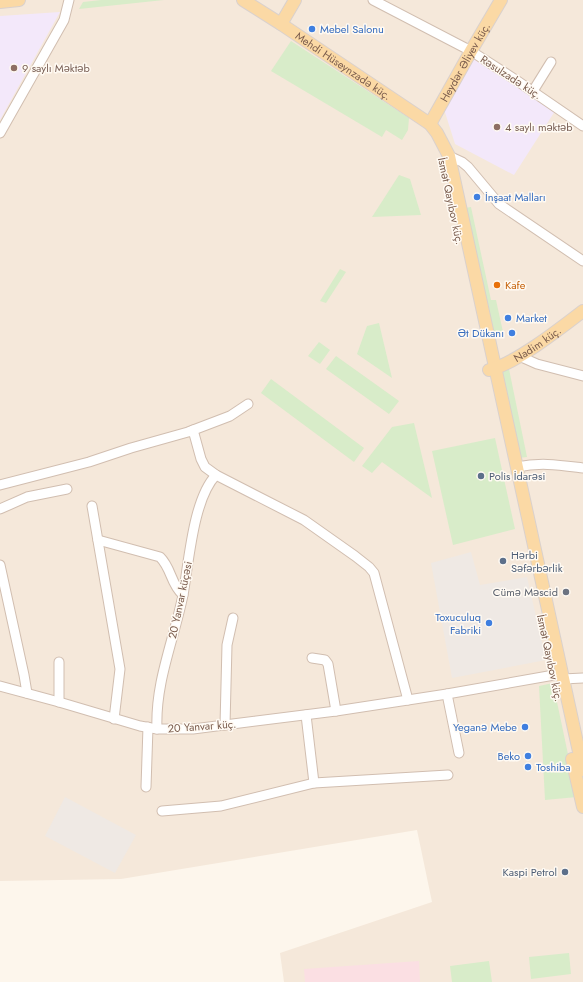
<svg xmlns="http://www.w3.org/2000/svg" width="583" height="982" font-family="Jost,sans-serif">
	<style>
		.residential { fill: #f5e8da }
		.industrial { fill: #efe9e4 }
		.education { fill: #f3e8fa }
		.medical { fill: #fbdfe3 }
		.green { fill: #d8ecc9 }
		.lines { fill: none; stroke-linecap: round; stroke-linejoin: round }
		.minor-casing { stroke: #d1beb0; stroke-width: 11 }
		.major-casing { stroke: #dad1cd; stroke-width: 14 }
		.minor { stroke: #fff; stroke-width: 9 }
		.major { stroke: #fbd9a5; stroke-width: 12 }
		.shop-dot { fill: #3f7fe0; stroke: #fffaf3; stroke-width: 1.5 }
		.education-dot { fill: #8d6e63; stroke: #fffaf3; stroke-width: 1.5 }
		.food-dot { fill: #e8710a; stroke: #fffaf3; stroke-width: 1.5 }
		.service-dot { fill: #5c6f8a; stroke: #fffaf3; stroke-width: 1.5 }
		.worship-dot { fill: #6b7280; stroke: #fffaf3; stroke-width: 1.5 }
		.labels { text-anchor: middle; stroke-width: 3; stroke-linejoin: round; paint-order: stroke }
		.shop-label { font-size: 11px; fill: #366cbe; stroke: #fffaf3; text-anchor: start }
		.street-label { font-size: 11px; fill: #7a5c4d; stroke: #fffaf3 }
		.education-label { font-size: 11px; fill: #785e54; stroke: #fffaf3; text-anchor: start }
		.food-label { font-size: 11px; fill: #c56008; stroke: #fffaf3; text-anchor: start }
		.service-label { font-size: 11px; fill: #4e5e75; stroke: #fffaf3; text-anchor: start }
		.worship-label { font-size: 11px; fill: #5b616d; stroke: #fffaf3; text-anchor: end }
	</style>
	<rect width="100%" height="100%" fill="#fdf6ec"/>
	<!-- residential -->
	<polygon class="residential" points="0,0 583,0 583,982 284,982 280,953 432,902 417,830 121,879 0,881"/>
	<!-- industrial -->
	<g class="industrial">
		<polygon points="471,552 480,585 527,577 546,660 452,678 431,563"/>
		<polygon points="65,797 136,835 115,873 45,836"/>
	</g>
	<!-- education -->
	<g class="education">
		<polygon points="60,12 0,120 0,16"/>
		<polygon points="472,58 555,111 514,175 455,144 444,109"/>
	</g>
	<!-- medical -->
	<polygon class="medical" points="419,961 420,982 305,982 304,969"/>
	<!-- green -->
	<g class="green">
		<polygon points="101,0 164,0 79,9 83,2"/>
		<polygon points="291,41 409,118 408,130 402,140 386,130 382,137 271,71"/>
		<polygon points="399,175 410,179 421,215 372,217"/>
		<polygon points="471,207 491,300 496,300 503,332 492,334 465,208"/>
		<polygon points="340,269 346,272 326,303 320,301"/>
		<polygon points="379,323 392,378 357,354 367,326"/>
		<polygon points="319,342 330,350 320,364 308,356"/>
		<polygon points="336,356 399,401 389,414 326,369"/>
		<polygon points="509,369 527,457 519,458 501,373"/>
		<polygon points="271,379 364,448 354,462 261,393"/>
		<polygon points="414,423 432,498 382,462 372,473 362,466 392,427"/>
		<polygon points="495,438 515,529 453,545 432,451"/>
		<polygon points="553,683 577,797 545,800 539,686"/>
		<polygon points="569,953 571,974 531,979 529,957"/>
		<polygon points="489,961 492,982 452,982 450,966"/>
	</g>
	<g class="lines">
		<!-- minor casing -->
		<g class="minor-casing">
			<g id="minor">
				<polyline points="373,0 471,51 516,80 583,126"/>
				<polyline points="533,91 551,62"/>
				<polyline points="0,133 64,20 69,0"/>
				<polyline points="449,156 462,162 468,167 499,204 583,261"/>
				<polyline points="519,356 537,364 583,376"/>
				<polyline points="193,430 201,459 205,467 216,475 304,520 355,556 369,567 374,573 408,700"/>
				<path d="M517,467C541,462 559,465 583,468"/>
				<polyline points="0,485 89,462 131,448 188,432 230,416 248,404"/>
				<polyline points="92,506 120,669 114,719"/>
				<polyline points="0,509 27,497 67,489"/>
				<path d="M98,540L160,557C172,569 170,583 183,595"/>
				<polyline points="0,565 24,675 27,693"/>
				<polyline points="312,658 325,660 328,664 336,711"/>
				<polyline points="563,679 583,678"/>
				<polyline points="0,686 59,702 140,726 157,729 193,729 336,711 447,694 554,675"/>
				<polyline points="447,694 459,753"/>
				<polyline points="59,702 59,662"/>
				<polyline points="306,715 314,783"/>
				<polyline points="225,725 227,645 233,618"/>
				<path d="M157,729C155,682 174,640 183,595C189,562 193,499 216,475"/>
				<polyline points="146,787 148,727"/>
				<polyline points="162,811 221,806 314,783 448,775"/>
			</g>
		</g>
		<!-- major casing -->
		<g class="major-casing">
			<g id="major">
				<path id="s1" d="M243,0L281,24L430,124L437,133L449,156L583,770"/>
				<polyline points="0,2 19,0"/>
				<polyline points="281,24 295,0"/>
				<path id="s2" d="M430,124L471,51L501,0"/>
				<path id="s3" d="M489,370C515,364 561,328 583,311"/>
				<polyline points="572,759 583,807"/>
			</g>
		</g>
		<!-- minor -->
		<use href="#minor" class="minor"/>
		<!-- major -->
		<use href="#major" class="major"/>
	</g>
	<!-- markers -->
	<g class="shop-dot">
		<circle cx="312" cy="29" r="4"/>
		<circle cx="477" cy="197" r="4"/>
		<circle cx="508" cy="318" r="4"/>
		<circle cx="512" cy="333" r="4"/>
		<circle cx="489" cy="623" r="4"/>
		<circle cx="525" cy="727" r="4"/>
		<circle cx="528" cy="756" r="4"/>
		<circle cx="528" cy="767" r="4"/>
	</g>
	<g class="education-dot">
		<circle cx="14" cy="68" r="4"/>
		<circle cx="497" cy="127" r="4"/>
	</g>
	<circle class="food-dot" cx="497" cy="285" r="4"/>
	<g class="service-dot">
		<circle cx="481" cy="476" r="4"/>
		<circle cx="503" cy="561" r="4"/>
		<circle cx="565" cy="872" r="4"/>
	</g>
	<circle class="worship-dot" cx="566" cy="592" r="4"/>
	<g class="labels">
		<!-- shop labels -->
		<g class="shop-label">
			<text x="320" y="33">Mebel Salonu</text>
			<text x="485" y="201">İnşaat Malları</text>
			<text x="516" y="322">Market</text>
			<text x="504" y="337" text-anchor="end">Ət Dükanı</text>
			<text x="481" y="621" text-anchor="end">Toxuculuq<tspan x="481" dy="13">Fabriki</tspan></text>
			<text x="517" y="731" text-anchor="end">Yeganə Mebe</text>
			<text x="520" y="760" text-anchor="end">Beko</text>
			<text x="536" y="771">Toshiba</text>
		</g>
		<!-- street labels -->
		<g class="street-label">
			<text dy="4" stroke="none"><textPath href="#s2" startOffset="71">Heydər Əliyev küç.</textPath></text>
			<text dy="4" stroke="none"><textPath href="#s1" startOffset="120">Mehdi Hüseynzadə küç.</textPath></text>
			<text transform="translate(511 77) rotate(33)" y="4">Rəsulzadə küç.</text>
			<text transform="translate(451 201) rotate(78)" y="4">İsmət Qayıbov küç.</text>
			<text dy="4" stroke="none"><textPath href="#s3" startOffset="55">Nadim küç.</textPath></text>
			<text transform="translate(180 600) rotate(-78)" y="4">20 Yanvar küçəsi</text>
			<text transform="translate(550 658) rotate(78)" y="4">İsmət Qayıbov küç.</text>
			<text transform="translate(202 726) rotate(-4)" y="4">20 Yanvar küç.</text>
		</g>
		<!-- education labels -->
		<g class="education-label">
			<text x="22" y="72">9 saylı Məktəb</text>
			<text x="505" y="131">4 saylı məktəb</text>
		</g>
		<!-- food labels -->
		<g class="food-label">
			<text x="505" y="289">Kafe</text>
		</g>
		<!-- service labels -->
		<g class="service-label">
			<text x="489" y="480">Polis İdarəsi</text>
			<text x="511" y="559">Hərbi<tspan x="511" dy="13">Səfərbərlik</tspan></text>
			<text x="557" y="876" text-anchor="end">Kaspi Petrol</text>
		</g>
		<!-- worship labels -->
		<g class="worship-label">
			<text x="558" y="596">Cümə Məscid</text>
		</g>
	</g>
</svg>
